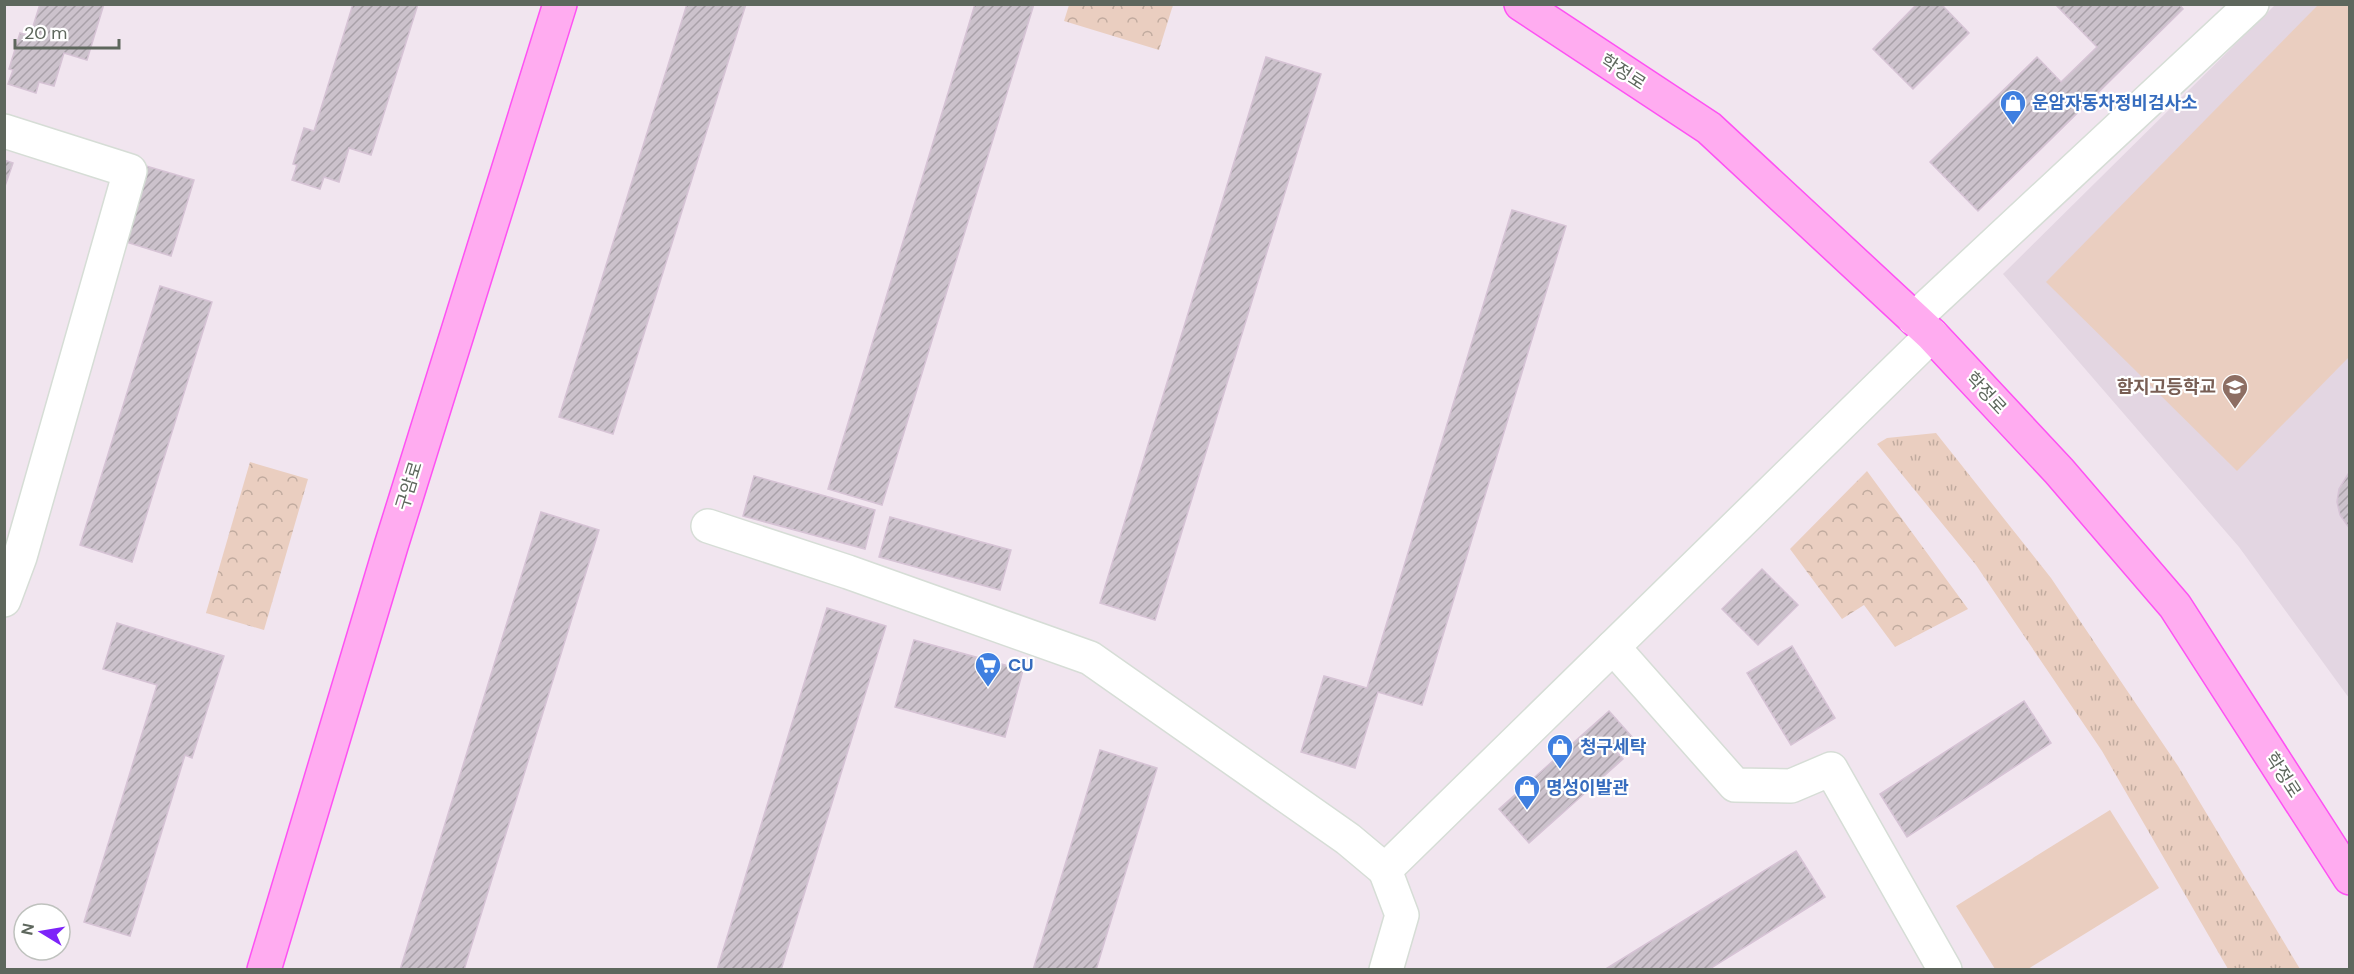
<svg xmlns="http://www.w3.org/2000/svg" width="2354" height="974" font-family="'DM Sans','Noto Sans KR',sans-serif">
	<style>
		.education { fill: #e3d6e2 }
		.grass { fill: url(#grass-tufts) }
		.forest { fill: url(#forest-crowns) }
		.pitch { fill: #eacec0 }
		.building { fill: url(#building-hatch); stroke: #d6c3d5; stroke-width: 1.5 }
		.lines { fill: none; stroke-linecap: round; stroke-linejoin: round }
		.minor-casing { stroke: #d6ddd6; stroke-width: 36 }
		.major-casing { stroke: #fe51f3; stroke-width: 36 }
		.minor { stroke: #fff; stroke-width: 33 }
		.major { stroke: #ffacf0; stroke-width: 33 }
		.labels { text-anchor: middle; stroke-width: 4.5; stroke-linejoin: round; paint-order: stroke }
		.street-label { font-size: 18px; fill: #5e675d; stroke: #fff }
		.shop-label { font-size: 18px; font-weight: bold; fill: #366cbe; stroke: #fff; text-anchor: start }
		.education-label { font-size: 18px; font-weight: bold; fill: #785e54; stroke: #fff; text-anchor: end }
	</style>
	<defs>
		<pattern id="grass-tufts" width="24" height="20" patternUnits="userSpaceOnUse" patternTransform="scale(1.5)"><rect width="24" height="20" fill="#eacec0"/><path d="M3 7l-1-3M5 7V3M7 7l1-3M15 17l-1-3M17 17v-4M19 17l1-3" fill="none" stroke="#c1ab9f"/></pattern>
		<pattern id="forest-crowns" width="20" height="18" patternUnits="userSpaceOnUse" patternTransform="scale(1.5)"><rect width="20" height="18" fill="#eacec0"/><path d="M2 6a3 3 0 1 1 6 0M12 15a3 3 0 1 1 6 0" fill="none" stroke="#c1ab9f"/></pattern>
		<pattern id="building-hatch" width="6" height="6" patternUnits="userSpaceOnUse" patternTransform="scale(1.5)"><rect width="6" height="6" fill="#ccc2cc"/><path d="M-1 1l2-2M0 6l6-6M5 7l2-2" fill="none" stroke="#a9a1a9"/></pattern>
	</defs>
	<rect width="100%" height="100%" fill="#f1e5ef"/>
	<!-- education -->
	<polygon class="education" points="2275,5 2349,5 2349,698 2239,547 2003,274"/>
	<!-- grass -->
	<polygon class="grass" points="1936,433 2051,578 2178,766 2300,969 2228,969 2102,751 1976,565 1877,444 1887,438"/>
	<!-- forest -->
	<g class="forest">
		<polygon points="1069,5 1069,4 1173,5 1159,50 1064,21"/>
		<polygon points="250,462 308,479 264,630 206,613"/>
		<polygon points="1867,471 1968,609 1895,647 1864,605 1842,619 1790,549"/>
	</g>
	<!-- pitch -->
	<g class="pitch">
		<polygon points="2318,5 2349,5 2349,357 2237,471 2046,282"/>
		<polygon points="2110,810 2159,888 2028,969 1995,969 1956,906"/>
	</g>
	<!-- building -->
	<g class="building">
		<polygon points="40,4 104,4 87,60 64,53 54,86 39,82 36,93 8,84 13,70 9,69 20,33 30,36"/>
		<polygon points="353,4 418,4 371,155 349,148 339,182 324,177 320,189 292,180 297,165 293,164 304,128 314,131"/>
		<polygon points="687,4 746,4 613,434 559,417"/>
		<polygon points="975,4 1034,4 882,505 828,489"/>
		<polygon points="1917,4 1941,4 1969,33 1913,89 1873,49"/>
		<polygon points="2055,4 2179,4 2183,9 1978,211 1930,162 2037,57 2061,82 2097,47"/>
		<polygon points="1266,57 1321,74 1155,620 1100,603"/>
		<polygon points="4,160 13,163 4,189"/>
		<polygon points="146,166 194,180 171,256 123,241"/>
		<polygon points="1512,210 1566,226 1422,705 1378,692 1355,768 1301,752 1324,676 1367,688"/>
		<polygon points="160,286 212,302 132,562 80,545"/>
		<polygon points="2350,471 2350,529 2340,515 2337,502 2339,489"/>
		<polygon points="754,476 875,510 865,549 743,516"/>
		<polygon points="541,512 599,530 464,970 400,970"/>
		<polygon points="890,517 1011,550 1000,590 879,557"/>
		<polygon points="1762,569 1798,605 1758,645 1722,609"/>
		<polygon points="827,608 886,626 781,970 717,970"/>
		<polygon points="117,623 224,656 192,758 185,755 130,936 84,922 157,685 103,669"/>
		<polygon points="914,640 1023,670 1005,737 895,707"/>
		<polygon points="1792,646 1835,718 1791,745 1747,673"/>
		<polygon points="2024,701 2051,743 1907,837 1880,794"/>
		<polygon points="1609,711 1633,738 1617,752 1623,759 1529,843 1499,809"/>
		<polygon points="1100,750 1157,768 1096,970 1033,970"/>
		<polygon points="1796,851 1825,897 1708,970 1604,970"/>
	</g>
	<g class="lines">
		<!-- minor casing -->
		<g class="minor-casing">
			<g id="minor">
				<polyline points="4,131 130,171 20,557 4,600"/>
				<polyline points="1914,319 2252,4"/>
				<polyline points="708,526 848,572 1090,658 1348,839 1385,870"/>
				<polyline points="1613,647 1735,785 1791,786 1831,769 1945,970"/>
				<polyline points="1386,970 1402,915 1385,870 1932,335"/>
			</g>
		</g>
		<!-- major casing -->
		<g class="major-casing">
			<g id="major">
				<polyline points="1521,4 1709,128 1932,335 2059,471 2175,606 2350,878"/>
				<polyline points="264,970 391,546 560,4"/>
			</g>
		</g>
		<!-- minor -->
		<use href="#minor" class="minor"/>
		<!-- major -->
		<use href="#major" class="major"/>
	</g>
	<!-- icons -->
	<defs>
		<g id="shop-pin" transform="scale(1.35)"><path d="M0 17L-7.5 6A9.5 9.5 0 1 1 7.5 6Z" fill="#3f7fe0" stroke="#fff"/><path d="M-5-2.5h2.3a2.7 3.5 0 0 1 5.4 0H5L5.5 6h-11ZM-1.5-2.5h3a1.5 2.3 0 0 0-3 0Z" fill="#fff"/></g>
		<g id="school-pin" transform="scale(1.35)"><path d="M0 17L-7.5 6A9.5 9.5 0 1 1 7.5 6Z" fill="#8d6e63" stroke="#fff"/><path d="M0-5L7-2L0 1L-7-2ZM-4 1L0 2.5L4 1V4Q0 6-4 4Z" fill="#fff"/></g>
		<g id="supermarket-pin" transform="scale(1.35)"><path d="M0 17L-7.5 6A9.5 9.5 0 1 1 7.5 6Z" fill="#3f7fe0" stroke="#fff"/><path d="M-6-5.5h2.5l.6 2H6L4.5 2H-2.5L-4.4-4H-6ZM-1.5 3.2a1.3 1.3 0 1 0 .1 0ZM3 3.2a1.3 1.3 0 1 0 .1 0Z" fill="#fff"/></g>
	</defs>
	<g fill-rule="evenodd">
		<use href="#shop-pin" x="2013" y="103"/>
		<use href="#school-pin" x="2235" y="387"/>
		<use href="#supermarket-pin" x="988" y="665"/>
		<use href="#shop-pin" x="1560" y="747"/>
		<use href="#shop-pin" x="1527" y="788"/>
	</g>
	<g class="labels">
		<!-- street labels -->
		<g class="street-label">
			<text transform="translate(1623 72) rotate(33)" y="6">학정로</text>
			<text transform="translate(1986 393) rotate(47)" y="6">학정로</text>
			<text transform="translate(409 486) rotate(-73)" y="6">구암로</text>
			<text transform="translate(2283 775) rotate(57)" y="6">학정로</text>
		</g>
		<!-- shop labels -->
		<g class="shop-label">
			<text x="2032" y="109">운암자동차정비검사소</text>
			<text x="1008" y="671">CU</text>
			<text x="1580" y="753">청구세탁</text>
			<text x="1546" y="794">명성이발관</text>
		</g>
		<!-- education labels -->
		<g class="education-label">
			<text x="2216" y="393">함지고등학교</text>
		</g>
	</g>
	<!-- border -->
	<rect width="2354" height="974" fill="none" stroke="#5e675d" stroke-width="12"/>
	<!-- north arrow -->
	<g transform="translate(42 932) rotate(281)"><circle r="28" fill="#ffffff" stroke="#bfc2be" stroke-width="1.5"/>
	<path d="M0-4.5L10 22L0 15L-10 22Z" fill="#7d23f9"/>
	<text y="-9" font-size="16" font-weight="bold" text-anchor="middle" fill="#5e675d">N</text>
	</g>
	<!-- scale -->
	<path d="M15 39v9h104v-9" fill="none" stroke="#5e675d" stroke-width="3"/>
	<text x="24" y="39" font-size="18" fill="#5e675d" stroke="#ffffff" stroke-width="4.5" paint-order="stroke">20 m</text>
</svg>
